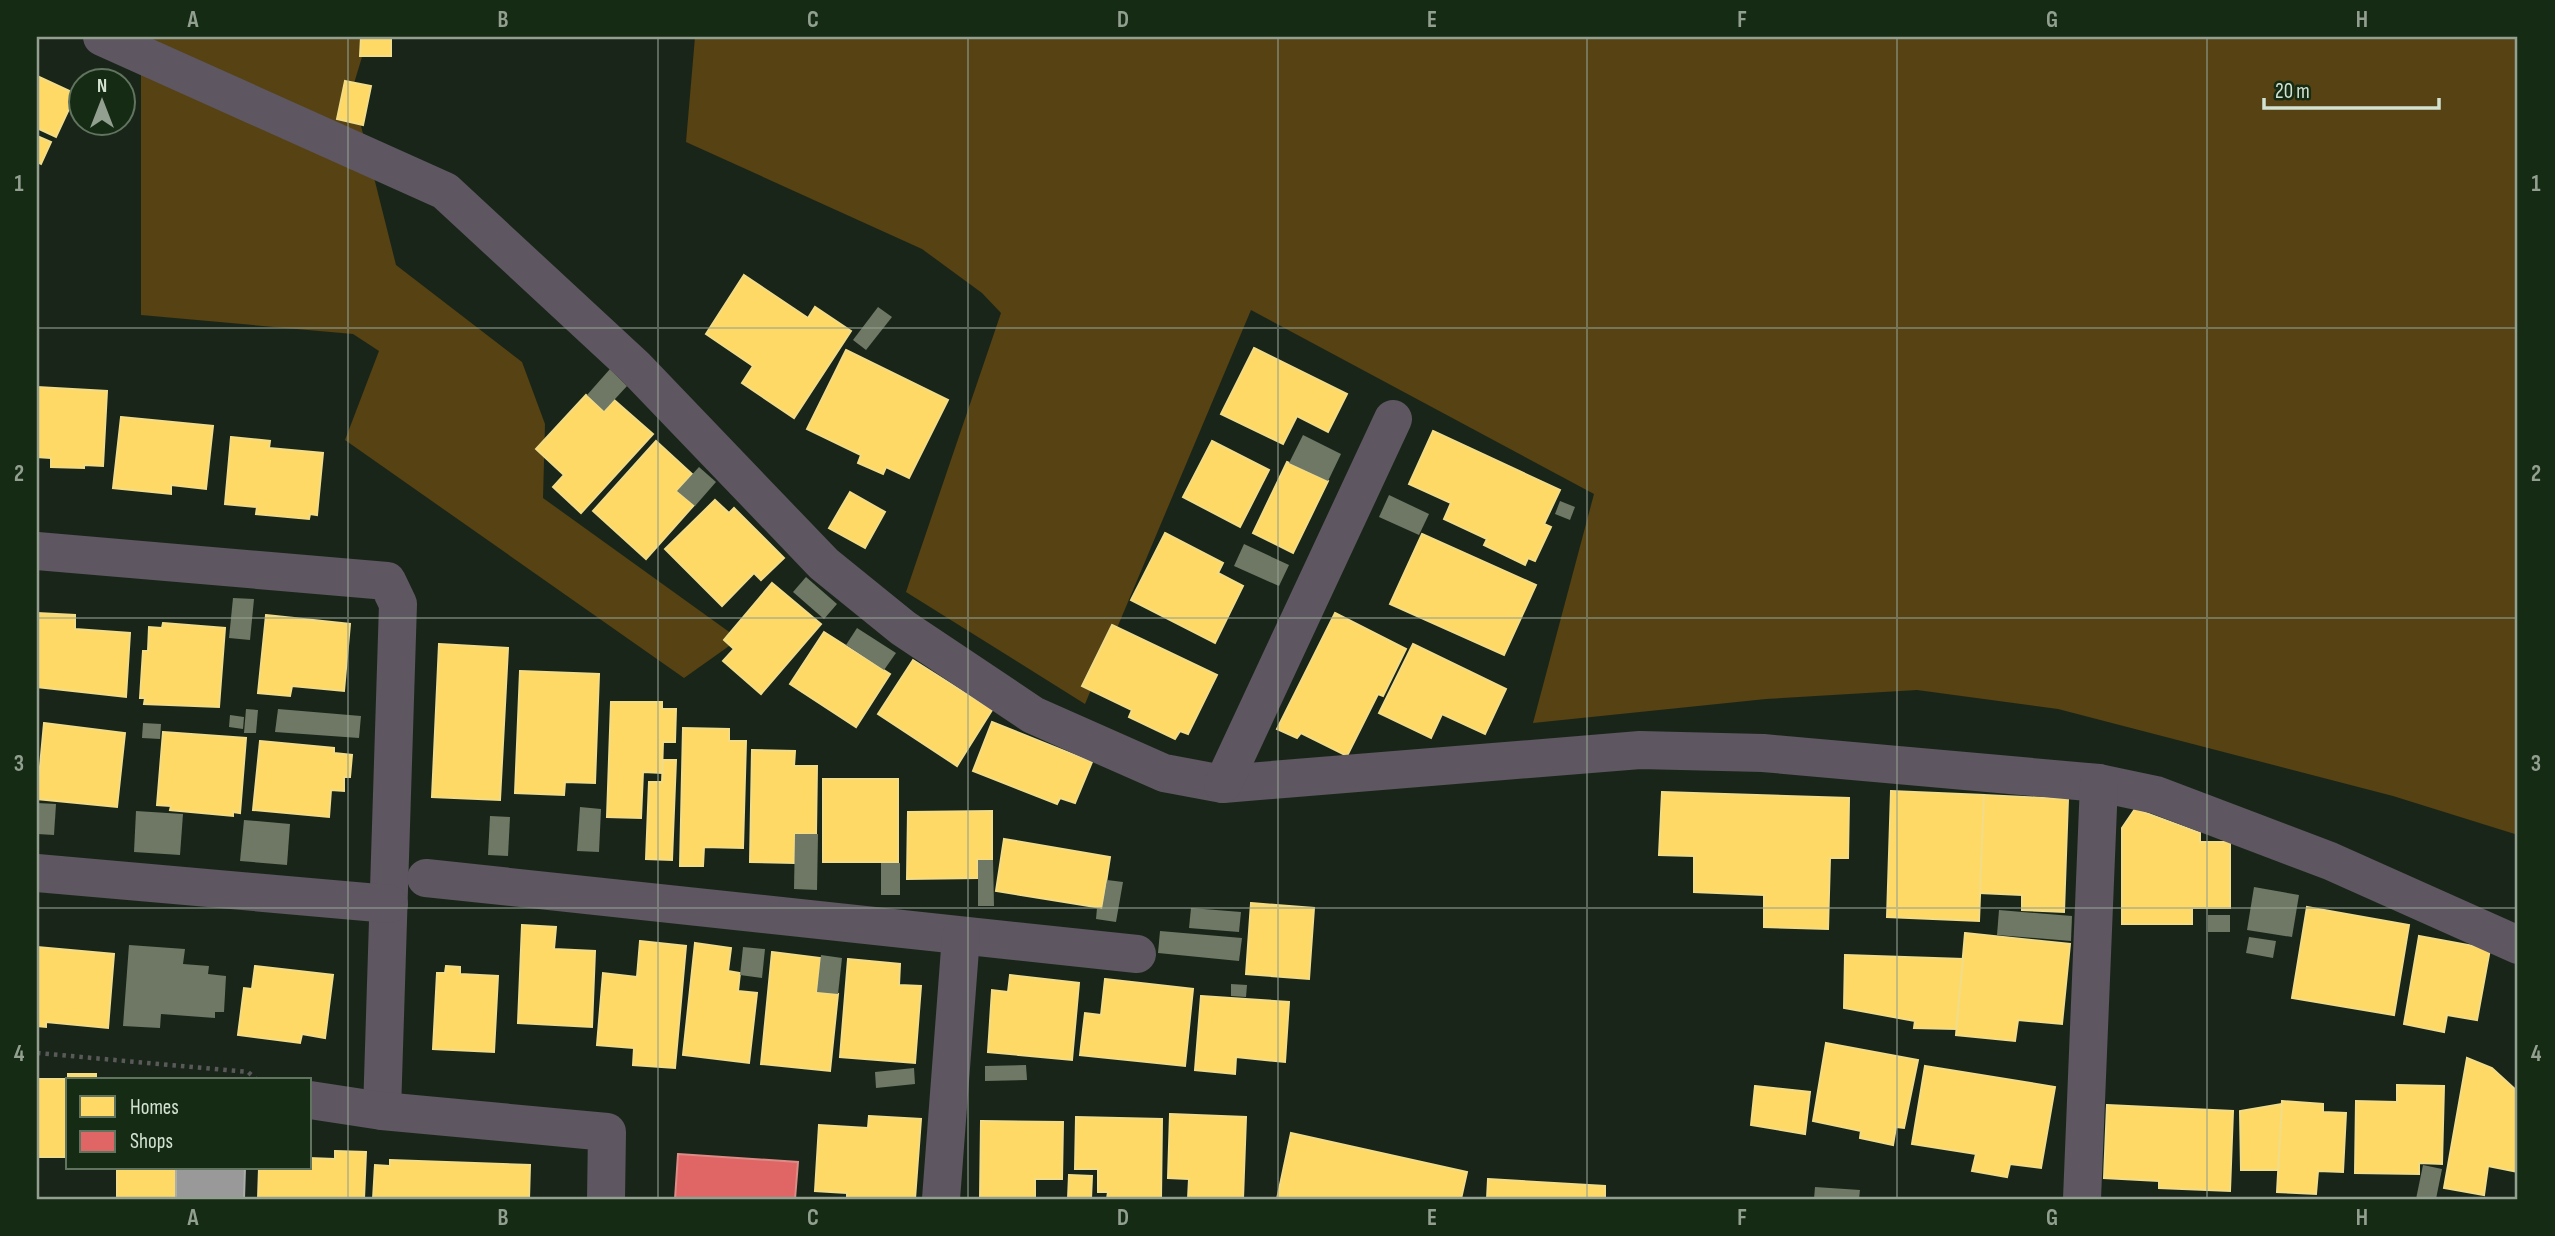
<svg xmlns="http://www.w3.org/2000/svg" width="2555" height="1236" font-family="'Sofia Sans Condensed',sans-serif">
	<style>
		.forest { fill: #564212 }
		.homes { fill: #ffd966; stroke: #f2dc86; stroke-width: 2 }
		.shops { fill: #e06666; stroke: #dc8b86; stroke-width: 2 }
		.industry { fill: #999; stroke: #abafaa; stroke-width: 2 }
		.building { fill: #6f7865 }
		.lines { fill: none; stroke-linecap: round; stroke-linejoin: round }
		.path { stroke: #595959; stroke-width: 4.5; stroke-dasharray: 3.5 5; stroke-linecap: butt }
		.minor { stroke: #5e5660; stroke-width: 38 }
		.grid { fill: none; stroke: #93a091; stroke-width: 2; stroke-opacity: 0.55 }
		.neatline { fill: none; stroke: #93a091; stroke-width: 2.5 }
		.grid-label { font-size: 23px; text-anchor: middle; font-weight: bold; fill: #93a091 }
	</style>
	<rect width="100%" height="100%" fill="#1a2519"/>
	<!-- forest -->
	<g class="forest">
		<polygon points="119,37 368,37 352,90 396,265 522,362 545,424 543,498 739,639 684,678 345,440 379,351 353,334 141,315 141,46"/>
		<polygon points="695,37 2518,37 2518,835 2393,796 2058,709 1917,690 1766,699 1533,723 1594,494 1251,310 1085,704 906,592 1001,313 982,293 922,249 686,142"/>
	</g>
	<!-- homes -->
	<g class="homes">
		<polygon points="361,37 391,37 391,56 360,56"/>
		<polygon points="37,76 76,94 56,137 37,128"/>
		<polygon points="345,81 371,86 363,125 337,119"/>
		<polygon points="37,136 51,142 41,164 37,162"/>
		<polygon points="744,275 808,318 815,307 851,331 794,418 742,383 753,366 706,334"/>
		<polygon points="1254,348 1347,394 1328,432 1297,416 1283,444 1221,414"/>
		<polygon points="846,350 948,400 909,478 886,467 883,474 858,463 861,455 807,429"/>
		<polygon points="37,387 107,391 103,466 84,465 84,468 51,467 51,458 37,457"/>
		<polygon points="586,395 604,411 614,400 653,434 581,513 553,487 564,475 536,449"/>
		<polygon points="121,417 213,426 206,489 171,485 171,494 113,488"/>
		<polygon points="1433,431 1560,490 1544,524 1551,527 1535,561 1528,558 1525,565 1484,545 1487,539 1444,519 1451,503 1409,484"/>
		<polygon points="231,437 270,441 269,448 323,453 317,515 310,514 309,519 256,514 257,507 225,504"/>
		<polygon points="656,441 692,474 677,491 694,505 646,559 593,511"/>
		<polygon points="1212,441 1269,470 1240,527 1183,497"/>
		<polygon points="1287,462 1328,481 1293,553 1253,533"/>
		<polygon points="850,492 885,512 865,548 829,528"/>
		<polygon points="715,500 729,513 734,508 784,558 761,580 754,573 722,606 665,549"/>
		<polygon points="1165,533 1223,563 1218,573 1243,586 1215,643 1131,600"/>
		<polygon points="1422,534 1536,585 1504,655 1390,604"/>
		<polygon points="772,583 821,624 761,694 723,661 734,649 724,640"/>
		<polygon points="37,613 75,615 75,629 130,633 126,697 37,687"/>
		<polygon points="1335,613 1406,649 1383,696 1378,694 1347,756 1301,733 1297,738 1277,729"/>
		<polygon points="266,615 350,624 344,691 292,686 290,696 258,693"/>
		<polygon points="163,623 225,628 219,707 144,704 145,698 140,698 143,651 148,651 149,627 162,628"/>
		<polygon points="1112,625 1217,675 1188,734 1180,731 1175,739 1129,717 1132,710 1082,686"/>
		<polygon points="824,632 890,674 856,727 790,684"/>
		<polygon points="439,644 508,648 500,800 432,797"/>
		<polygon points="1413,644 1506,689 1485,734 1442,714 1431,738 1379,713"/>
		<polygon points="913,660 992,710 957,766 878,714"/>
		<polygon points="520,671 599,674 595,783 565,782 564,795 515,793"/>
		<polygon points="611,702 662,702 662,709 676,709 675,742 663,742 662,773 643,772 641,818 607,817"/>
		<polygon points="992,722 1092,762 1075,803 1060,798 1057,804 973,771"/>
		<polygon points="44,723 125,733 117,807 37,799"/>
		<polygon points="683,728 729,729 729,741 746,741 743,848 704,847 703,866 680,866"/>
		<polygon points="163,732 246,738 240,813 233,812 233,816 170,810 171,806 157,805"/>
		<polygon points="260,741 334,748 334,753 352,755 350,777 344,777 344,791 331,790 329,817 253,810"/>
		<polygon points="752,750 795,751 794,766 817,766 816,834 795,834 794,863 750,862"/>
		<polygon points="663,760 676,760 672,860 646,859 649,782 662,782"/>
		<rect x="823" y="779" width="75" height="83"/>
		<polygon points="1891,791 1984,795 1979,921 1887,917"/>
		<polygon points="1662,792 1849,798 1848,858 1830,858 1828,929 1764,927 1764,895 1694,892 1694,856 1659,855"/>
		<polygon points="1984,795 2068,799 2064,912 2022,910 2022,895 1980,893"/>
		<polygon points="2135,809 2200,833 2200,842 2230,842 2230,908 2192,908 2192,924 2122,924 2122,828"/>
		<polygon points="992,811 992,860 977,860 978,878 907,879 908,812"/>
		<polygon points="1004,839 1110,857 1102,908 996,891"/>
		<polygon points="1251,903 1314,908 1309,979 1246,974"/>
		<polygon points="2307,907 2409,925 2394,1015 2292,998"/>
		<polygon points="522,925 556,927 554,949 595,951 592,1027 518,1023"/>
		<polygon points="1965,933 2070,944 2062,1024 2018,1020 2015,1041 1956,1035"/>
		<polygon points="2419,936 2490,949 2477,1020 2447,1015 2444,1032 2404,1024"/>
		<polygon points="640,941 686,946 675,1068 633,1065 634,1048 597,1045 603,973 637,977"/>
		<polygon points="695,943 731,948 728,971 740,973 738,991 757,993 749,1063 683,1055"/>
		<polygon points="37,947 114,954 108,1028 46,1022 46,1027 37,1026"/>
		<polygon points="772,952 821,958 817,992 838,994 830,1071 761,1064"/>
		<polygon points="1845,955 1963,959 1956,1029 1914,1028 1915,1021 1844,1008"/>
		<polygon points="848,959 900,964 899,985 921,986 915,1063 840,1057"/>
		<polygon points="255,966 333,975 325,1038 302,1034 300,1043 238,1035 244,988 252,989"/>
		<polygon points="446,966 460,967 460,974 498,976 494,1052 433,1049 437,973 445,973"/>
		<polygon points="1010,975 1079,983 1072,1060 988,1052 992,990 1008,992"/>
		<polygon points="1105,979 1193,989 1185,1066 1080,1055 1085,1013 1101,1015"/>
		<polygon points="1201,996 1289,1002 1285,1062 1236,1057 1235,1074 1195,1070"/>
		<polygon points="1826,1043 1918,1060 1904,1128 1896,1127 1893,1145 1860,1138 1861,1131 1813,1121"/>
		<polygon points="2467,1058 2492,1068 2518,1092 2518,1172 2488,1166 2484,1195 2444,1188"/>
		<polygon points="1925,1066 2055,1087 2041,1168 2010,1164 2007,1177 1972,1171 1976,1154 1912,1144"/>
		<polygon points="68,1074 96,1074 96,1080 68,1080 68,1157 37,1157 37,1079 68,1079"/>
		<polygon points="2397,1085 2444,1086 2442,1164 2419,1163 2419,1174 2355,1173 2356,1101 2397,1102"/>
		<polygon points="1755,1086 1810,1092 1805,1134 1751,1125"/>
		<polygon points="2282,1101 2323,1104 2323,1112 2346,1113 2343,1172 2318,1171 2316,1194 2277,1192"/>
		<polygon points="2282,1104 2278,1170 2241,1170 2240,1111"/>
		<polygon points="2107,1105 2233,1111 2230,1191 2159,1188 2159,1181 2104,1178"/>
		<polygon points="1170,1114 1246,1117 1243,1199 1188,1199 1189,1179 1168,1178"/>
		<polygon points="869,1116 921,1119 915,1199 847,1199 847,1193 815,1191 819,1125 868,1128"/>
		<polygon points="1076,1117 1162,1119 1161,1199 1107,1199 1108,1192 1098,1192 1098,1169 1075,1169"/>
		<polygon points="981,1121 1063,1122 1062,1179 1035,1179 1035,1199 980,1199"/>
		<polygon points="1291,1133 1467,1172 1461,1199 1277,1199"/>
		<polygon points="335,1151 366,1152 364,1199 258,1199 259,1168 310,1168 310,1158 335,1159"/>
		<polygon points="390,1160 530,1165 529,1199 373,1199 375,1165 390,1166"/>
		<rect x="117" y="1168" width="59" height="31"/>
		<polygon points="1069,1175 1092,1176 1091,1199 1068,1199"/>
		<polygon points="1488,1179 1605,1186 1605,1199 1487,1199"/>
	</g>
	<!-- shops -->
	<polygon class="shops" points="678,1154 798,1162 795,1199 675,1199"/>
	<!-- industry -->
	<polygon class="industry" points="176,1168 245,1168 244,1199 176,1199"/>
	<!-- building -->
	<g class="building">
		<polygon points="878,307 892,317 866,350 853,340"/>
		<polygon points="610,369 627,386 604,411 587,395"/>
		<polygon points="1303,435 1341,454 1328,481 1289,463"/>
		<polygon points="699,467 716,482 695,506 677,491"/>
		<polygon points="1389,495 1429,514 1419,535 1379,517"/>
		<polygon points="1560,501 1575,507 1570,520 1555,514"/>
		<polygon points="1244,544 1289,565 1279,586 1234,566"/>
		<polygon points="806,577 837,604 824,619 793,592"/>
		<polygon points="233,598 254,599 250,640 229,638"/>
		<polygon points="857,628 896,653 884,670 846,645"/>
		<polygon points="246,709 258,710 256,733 244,733"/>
		<polygon points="278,709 361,716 359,738 275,732"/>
		<polygon points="230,715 244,717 243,729 229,727"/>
		<polygon points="143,723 161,724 160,739 142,738"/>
		<polygon points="37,803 56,804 54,835 37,834"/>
		<polygon points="580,807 601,809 599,852 577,851"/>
		<polygon points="136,811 183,814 180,855 134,852"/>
		<polygon points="490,816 510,817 508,856 488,855"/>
		<polygon points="244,820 290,824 287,865 240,861"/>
		<polygon points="795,834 818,834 817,890 794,889"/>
		<polygon points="978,860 993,860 994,906 978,906"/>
		<rect x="881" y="863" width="19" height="32"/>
		<polygon points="1107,880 1123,882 1116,922 1096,919 1097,908 1102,909"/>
		<polygon points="2254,887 2299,895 2292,937 2247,930"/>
		<polygon points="1191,908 1241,912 1239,932 1189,928"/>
		<polygon points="1999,910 2072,916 2071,941 1997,935"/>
		<rect x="2208" y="915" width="22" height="17"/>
		<polygon points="1160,931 1242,938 1239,961 1158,953"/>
		<polygon points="2249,937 2276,941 2273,958 2246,953"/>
		<polygon points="129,945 185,949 183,964 209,966 208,974 226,976 224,1012 215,1012 215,1018 161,1014 160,1028 123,1026"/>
		<polygon points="743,947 765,949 762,978 740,975"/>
		<polygon points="821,955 842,958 838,994 817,992"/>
		<polygon points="1231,984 1247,985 1246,997 1231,996"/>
		<polygon points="1026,1065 1027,1080 985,1081 985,1066"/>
		<polygon points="914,1068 915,1084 876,1088 875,1072"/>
		<polygon points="2423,1165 2442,1169 2436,1199 2416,1199"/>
		<polygon points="1815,1187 1860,1190 1859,1199 1814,1199"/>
	</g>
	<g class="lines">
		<!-- path -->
		<polyline class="path" points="37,1053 248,1072 257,1080"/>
		<!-- minor -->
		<g class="minor">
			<polyline points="102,37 445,191 635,367 824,564 903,628 1033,715 1164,773 1223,784 1640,750 1763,753 2099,783 2156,795 2330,861 2518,945"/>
			<polyline points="37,551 387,581 398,604 382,1111"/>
			<polyline points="1223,784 1393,419"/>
			<polyline points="37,873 389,904"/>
			<polyline points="426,878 1137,954"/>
			<polyline points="310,1100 382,1111 607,1132 606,1199"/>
			<polyline points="941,1199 961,936"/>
			<polyline points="2082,1199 2099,783"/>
		</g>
	</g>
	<!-- grid -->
	<path class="grid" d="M348,37V1199M658,37V1199M968,37V1199M1278,37V1199M1587,37V1199M1897,37V1199M2207,37V1199M37,328H2518M37,618H2518M37,908H2518"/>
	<!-- border -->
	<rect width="2555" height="1236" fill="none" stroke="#152b13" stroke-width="77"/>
	<!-- legend -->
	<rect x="66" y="1078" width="245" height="91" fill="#152b13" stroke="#61745f" stroke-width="2"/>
	<rect x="80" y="1096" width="35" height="21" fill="#ffd966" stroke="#61745f" stroke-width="2"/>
	<text x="130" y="1114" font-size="21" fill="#d4e2d2">Homes</text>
	<rect x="80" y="1131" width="35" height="21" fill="#e06666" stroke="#61745f" stroke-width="2"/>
	<text x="130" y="1148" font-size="21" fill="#d4e2d2">Shops</text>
	<!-- north arrow -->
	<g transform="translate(102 102)"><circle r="33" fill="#152b13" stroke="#61745f" stroke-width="2"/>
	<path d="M0-5L12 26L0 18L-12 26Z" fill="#93a091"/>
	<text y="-10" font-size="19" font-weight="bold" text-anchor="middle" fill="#d4e2d2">N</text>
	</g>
	<!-- scale -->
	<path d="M2264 98v10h175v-10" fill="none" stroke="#d4e2d2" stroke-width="3.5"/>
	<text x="2275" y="98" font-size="21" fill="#d4e2d2" stroke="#152b13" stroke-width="5" paint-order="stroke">20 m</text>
	<rect x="38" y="38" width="2478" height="1160" class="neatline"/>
	<g class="grid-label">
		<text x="193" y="27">A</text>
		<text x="503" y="27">B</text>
		<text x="813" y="27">C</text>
		<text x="1123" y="27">D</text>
		<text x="1432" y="27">E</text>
		<text x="1742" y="27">F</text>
		<text x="2052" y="27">G</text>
		<text x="2362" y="27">H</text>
		<text x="19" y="191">1</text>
		<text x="2536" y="191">1</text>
		<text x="19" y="481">2</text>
		<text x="2536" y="481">2</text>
		<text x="19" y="771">3</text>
		<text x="2536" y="771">3</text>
		<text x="19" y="1061">4</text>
		<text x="2536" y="1061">4</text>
		<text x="193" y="1225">A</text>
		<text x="503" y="1225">B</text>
		<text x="813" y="1225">C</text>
		<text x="1123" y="1225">D</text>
		<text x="1432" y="1225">E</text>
		<text x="1742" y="1225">F</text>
		<text x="2052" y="1225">G</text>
		<text x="2362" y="1225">H</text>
	</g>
</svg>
